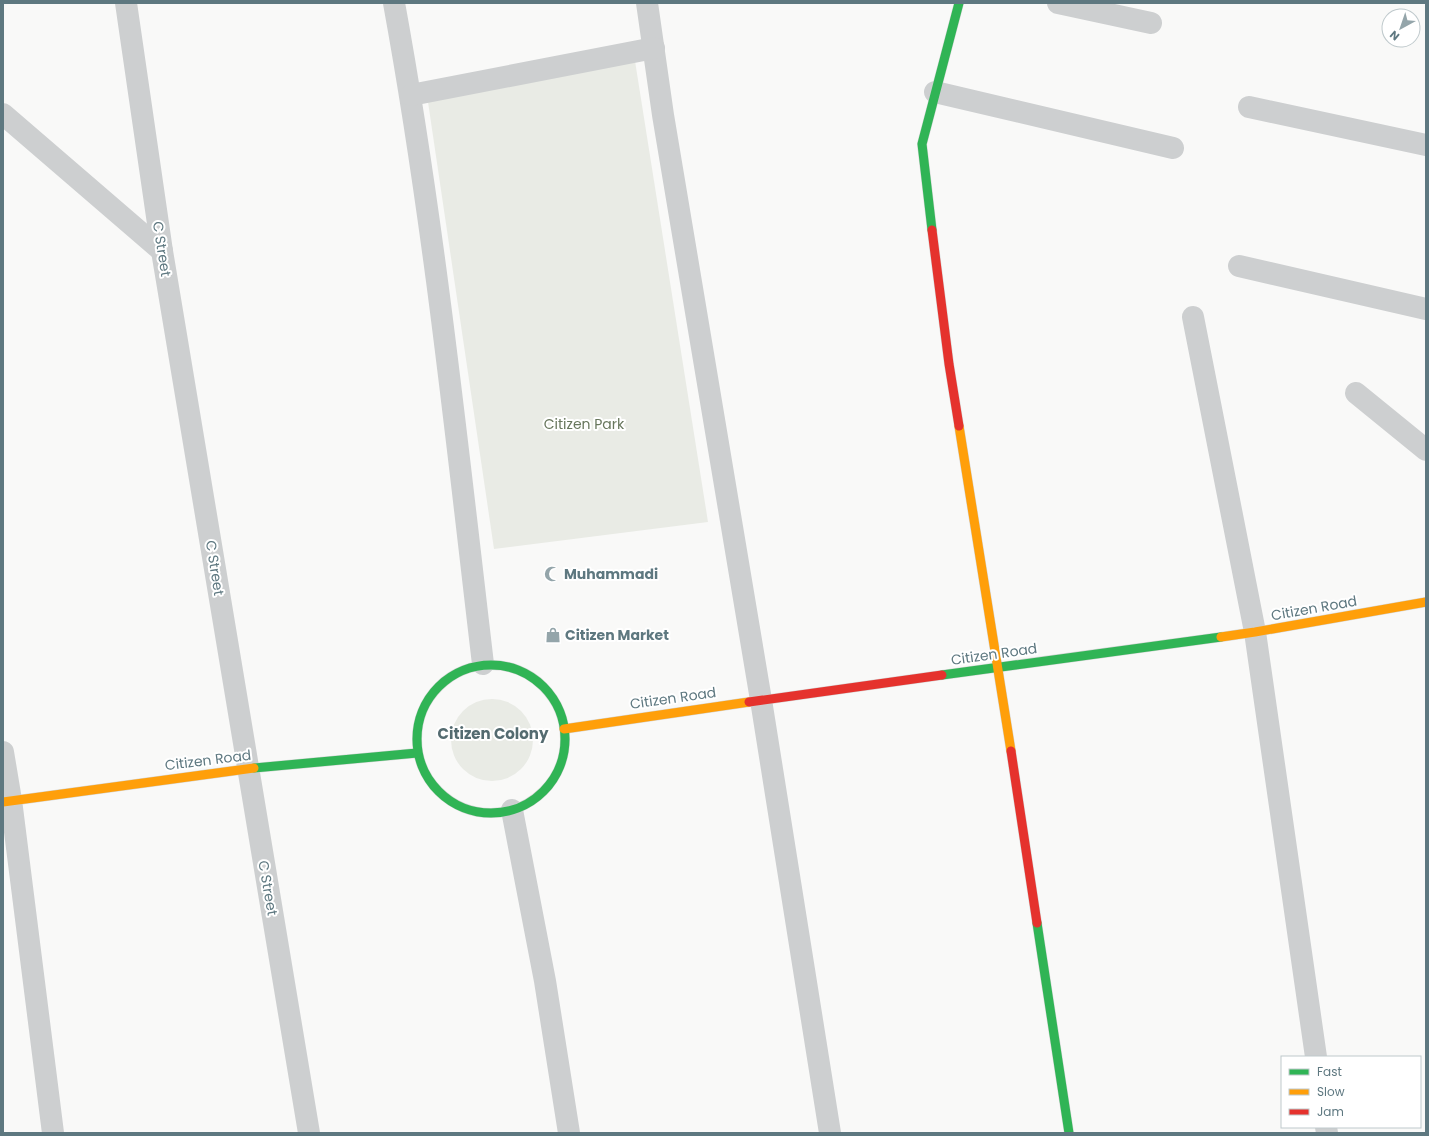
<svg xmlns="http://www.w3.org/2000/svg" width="1429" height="1136" font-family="Poppins,sans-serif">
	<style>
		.green { fill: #e9ebe5 }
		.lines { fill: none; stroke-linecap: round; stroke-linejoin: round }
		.fast-casing { stroke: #d5d6d6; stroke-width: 10 }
		.slow-casing { stroke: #d5d6d6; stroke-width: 10 }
		.jam-casing { stroke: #d5d6d6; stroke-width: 10 }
		.street { stroke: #cdcfd0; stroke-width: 22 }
		.fast { stroke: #30b455; stroke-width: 9 }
		.slow { stroke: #ff9f0a; stroke-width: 9 }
		.jam { stroke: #e5322d; stroke-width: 9 }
		.labels { text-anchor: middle; stroke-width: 4; stroke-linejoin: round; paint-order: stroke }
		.street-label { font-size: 14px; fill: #5e7880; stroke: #fff }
		.park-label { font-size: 14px; fill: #68775d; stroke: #fff }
		.poi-label { font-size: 14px; font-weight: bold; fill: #5e7880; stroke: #fff; text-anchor: start }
		.neighbourhood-label { font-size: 15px; font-weight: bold; fill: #546b70; stroke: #fff }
	</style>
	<rect width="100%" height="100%" fill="#f9f9f8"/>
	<!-- green -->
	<g class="green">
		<polygon points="635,61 708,522 494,549 428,102"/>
		<circle cx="492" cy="740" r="41"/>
	</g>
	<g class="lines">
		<!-- fast casing -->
		<g class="fast-casing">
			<g id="fast">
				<polyline points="932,230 922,144 959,3"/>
				<circle cx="491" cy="739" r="74"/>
				<polyline points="942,675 1221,637"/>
				<polyline points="254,768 417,753"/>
				<polyline points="1037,923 1069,1133"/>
			</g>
		</g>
		<!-- slow casing -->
		<g class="slow-casing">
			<g id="slow">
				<polyline points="959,426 1011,751"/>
				<polyline points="1221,637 1255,632 1426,602"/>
				<polyline points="564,729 749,702"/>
				<polyline points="3,802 254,768"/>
			</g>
		</g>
		<!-- jam casing -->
		<g class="jam-casing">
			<g id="jam">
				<polyline points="932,230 949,364 959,426"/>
				<polyline points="749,702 942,675"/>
				<polyline points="1011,751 1037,923"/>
			</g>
		</g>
		<!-- street -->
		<g class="street">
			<polyline points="126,3 162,251 309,1133"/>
			<path d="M394,3C434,222 457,444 483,664"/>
			<polyline points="647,3 663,115 761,700 830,1133"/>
			<polyline points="1058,3 1151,23"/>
			<polyline points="935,92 1173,148"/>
			<polyline points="411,95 654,48"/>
			<polyline points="1249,107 1426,145"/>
			<polyline points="3,114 162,251"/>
			<polyline points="1239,266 1426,309"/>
			<polyline points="1193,317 1255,632 1316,1057"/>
			<polyline points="1356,393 1426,450"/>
			<polyline points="3,752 11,800 53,1133"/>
			<polyline points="512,810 545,981 569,1133"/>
			<polyline points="1326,1127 1327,1133"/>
		</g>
		<!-- fast -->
		<use href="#fast" class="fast"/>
		<!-- slow -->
		<use href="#slow" class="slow"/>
		<!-- jam -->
		<use href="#jam" class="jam"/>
	</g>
	<!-- icons -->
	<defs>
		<g id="mosque-bare" transform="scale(1.2)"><path d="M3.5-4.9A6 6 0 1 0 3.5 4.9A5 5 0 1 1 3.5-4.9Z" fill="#94a5aa" stroke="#fff" stroke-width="2.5" paint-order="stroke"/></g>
		<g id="shop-bare" transform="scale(1.2)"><path d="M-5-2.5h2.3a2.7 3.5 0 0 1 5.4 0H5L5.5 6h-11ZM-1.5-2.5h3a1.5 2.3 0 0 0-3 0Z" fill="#94a5aa" stroke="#fff" stroke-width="2.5" paint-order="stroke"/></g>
	</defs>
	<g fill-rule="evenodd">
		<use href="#mosque-bare" x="552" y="574"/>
		<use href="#shop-bare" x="553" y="635"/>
	</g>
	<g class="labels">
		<!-- street labels -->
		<g class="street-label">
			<text transform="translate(162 249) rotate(81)" y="5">C Street</text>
			<text transform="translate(215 568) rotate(81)" y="5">C Street</text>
			<text transform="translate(1314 608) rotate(-10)" y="5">Citizen Road</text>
			<text transform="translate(994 654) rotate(-8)" y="5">Citizen Road</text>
			<text transform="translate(673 698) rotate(-8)" y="5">Citizen Road</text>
			<text transform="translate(208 760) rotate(-7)" y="5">Citizen Road</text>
			<text transform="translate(268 888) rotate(80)" y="5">C Street</text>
		</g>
		<!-- park labels -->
		<g class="park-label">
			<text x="584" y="429">Citizen Park</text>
		</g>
		<!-- poi labels -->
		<g class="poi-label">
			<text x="564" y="579">Muhammadi</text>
			<text x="565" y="640">Citizen Market</text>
		</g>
		<!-- neighbourhood labels -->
		<g class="neighbourhood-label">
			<text x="493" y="739">Citizen Colony</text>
		</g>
	</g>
	<!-- border -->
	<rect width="1429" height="1136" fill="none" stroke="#5e7880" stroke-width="8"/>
	<!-- legend -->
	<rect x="1281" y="1056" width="140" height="72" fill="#ffffff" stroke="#bfc9cc"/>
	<rect x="1289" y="1069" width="20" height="6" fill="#30b455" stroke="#bfc9cc"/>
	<text x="1317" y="1076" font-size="12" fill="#5e7880">Fast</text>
	<rect x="1289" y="1089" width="20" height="6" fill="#ff9f0a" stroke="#bfc9cc"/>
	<text x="1317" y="1096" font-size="12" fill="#5e7880">Slow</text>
	<rect x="1289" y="1109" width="20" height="6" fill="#e5322d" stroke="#bfc9cc"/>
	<text x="1317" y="1116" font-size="12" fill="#5e7880">Jam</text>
	<!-- north arrow -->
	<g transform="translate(1401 28) rotate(220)"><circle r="19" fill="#ffffff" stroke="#bfc9cc"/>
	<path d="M0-3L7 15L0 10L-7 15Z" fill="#94a5aa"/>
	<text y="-6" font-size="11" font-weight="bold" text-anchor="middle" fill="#5e7880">N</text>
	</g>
</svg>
